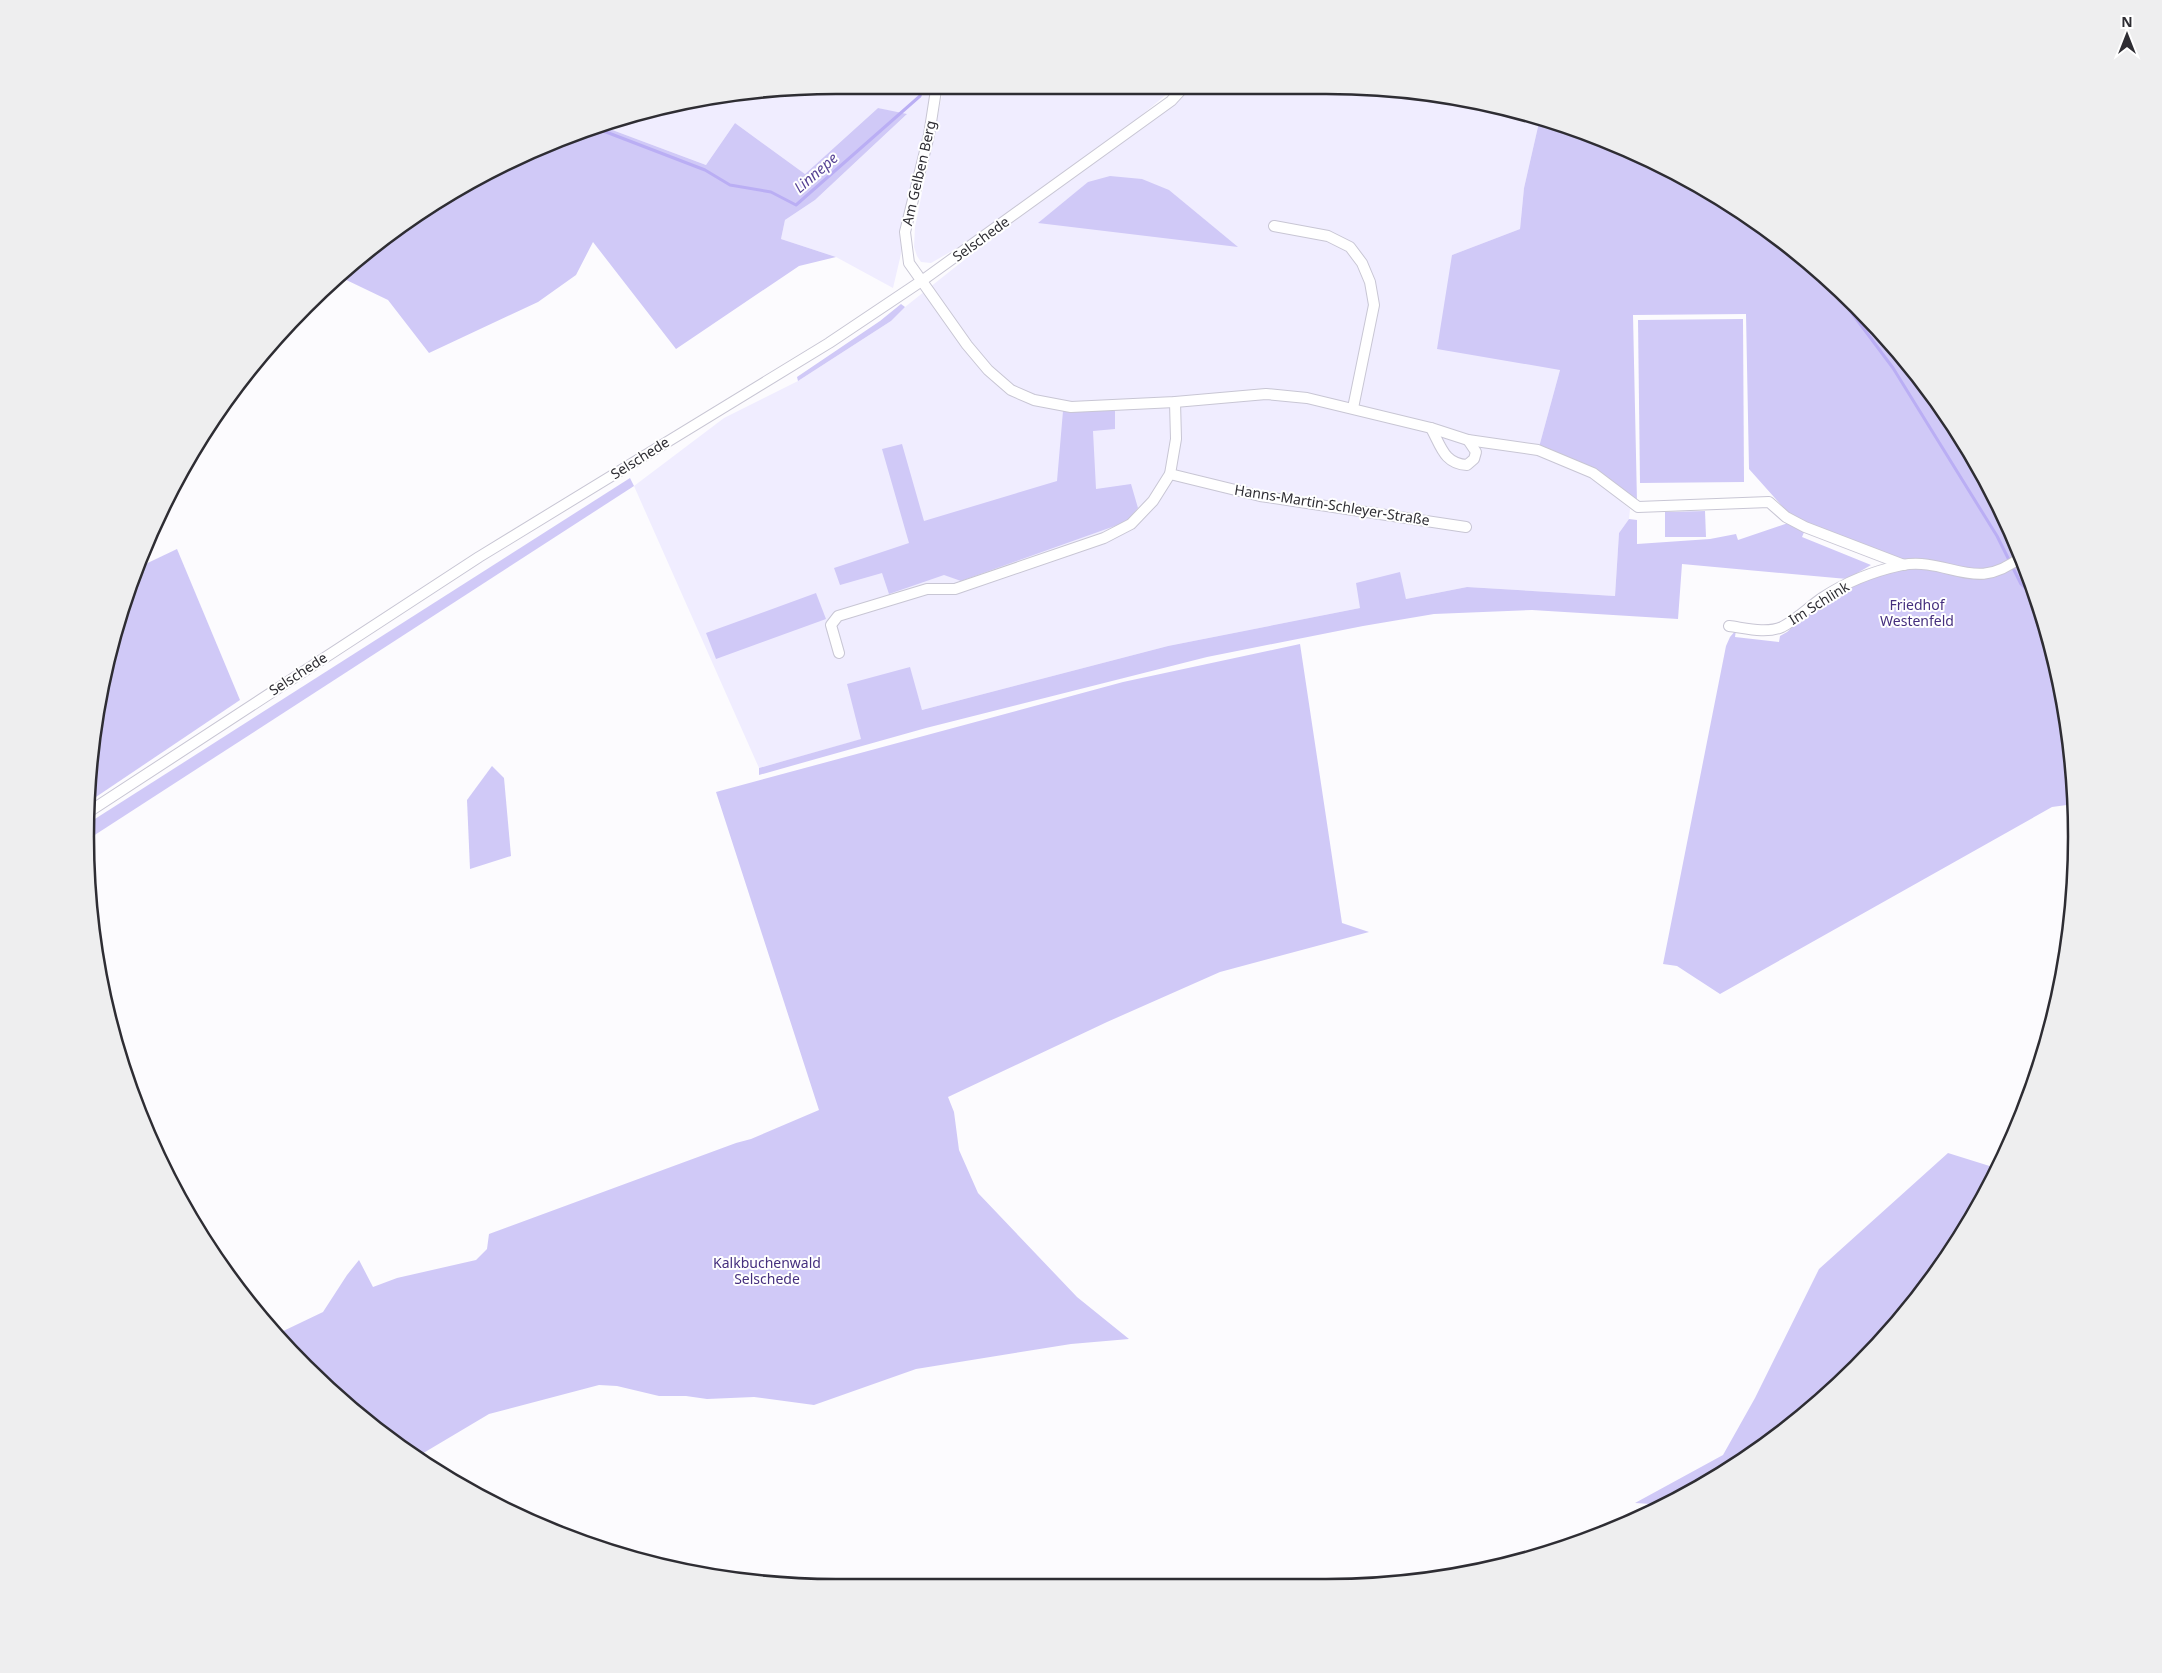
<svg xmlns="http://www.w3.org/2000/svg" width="2162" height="1673" font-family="'Noto Sans',sans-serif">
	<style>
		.built { fill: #f0edff }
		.green { fill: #d0c9f7 }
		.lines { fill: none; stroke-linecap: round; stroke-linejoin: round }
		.stream { stroke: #baaef4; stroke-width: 3 }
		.minor-casing { stroke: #c8c6d4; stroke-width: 12 }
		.minor { stroke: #fff; stroke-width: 10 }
		.labels { text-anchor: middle; stroke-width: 4; stroke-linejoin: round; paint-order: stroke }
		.street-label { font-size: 14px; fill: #2e2d33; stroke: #fff }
		.park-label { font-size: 14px; fill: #452f7e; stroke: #fff }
		.water-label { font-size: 15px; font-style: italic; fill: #564293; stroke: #fff }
		.rim { fill: none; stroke: #2e2d33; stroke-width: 2.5 }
	</style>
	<rect width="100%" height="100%" fill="#fcfbfe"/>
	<!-- built -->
	<g class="built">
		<polygon points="1374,87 1520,111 1540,118 1524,188 1520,229 1452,255 1560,370 1539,447 1589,475 1630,509 1629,519 1619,533 1615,596 1467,587 1406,599 1399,573 1360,608 1168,646 922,710 909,667 862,739 759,768 634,486 724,418 798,381 891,321 905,307 988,241 1170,106 1190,88"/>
		<polygon points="1174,88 1130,125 966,243 931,263 921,262 917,256 914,247 915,227 943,90"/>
		<polygon points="933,90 929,135 893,288 836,257 781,239 785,220 815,200 906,115 878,108 805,174 735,123 706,165 599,125 642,111 738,91"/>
	</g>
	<!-- green -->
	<g class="green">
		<polygon points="878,108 907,114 815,200 785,220 781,239 836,257 799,266 676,349 593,242 576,275 538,302 429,353 388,300 338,276 379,240 460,186 549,142 599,125 706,165 735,123 805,174"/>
		<polygon points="1540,118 1658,163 1783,240 1890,341 1950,419 2021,553 2017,557 1985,571 1910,562 1838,536 1790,515 1749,469 1746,314 1633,315 1637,502 1539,447 1560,370 1437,349 1452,255 1520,229 1524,188"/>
		<polygon points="1110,176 1142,179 1169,190 1238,247 1038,223 1088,182"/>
		<polygon points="901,304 905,307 891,321 798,381 797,377 880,321"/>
		<polygon points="1743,319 1744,482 1640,483 1638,320"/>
		<polygon points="1063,411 1115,411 1115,429 1093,431 1096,489 1131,484 1138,508 1126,522 961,581 944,575 889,594 882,573 840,585 834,568 909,543 882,449 902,444 924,521 1057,481"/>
		<polygon points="630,478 634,486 87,840 87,824"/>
		<polygon points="1705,511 1706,537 1665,537 1665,512"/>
		<polygon points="1629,519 1637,520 1637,544 1710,539 1736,534 1738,540 1788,523 1805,530 1802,537 1871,565 1847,579 1682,564 1678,619 1532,610 1434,614 1363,626 1207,657 926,728 759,775 759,768 861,739 847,684 910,667 922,710 1168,646 1360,608 1356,583 1400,572 1406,599 1467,587 1615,596 1619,533"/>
		<polygon points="177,549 240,700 87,803 91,739 111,642 135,569"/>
		<polygon points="2018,562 2018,570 2029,580 2063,690 2074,804 2052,807 1720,994 1677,966 1663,964 1726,646 1730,637 1736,630 1735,637 1779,642 1780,636 1787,632 1826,597 1851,585 1898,570 1919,568 1962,576"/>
		<polygon points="816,593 826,619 716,659 706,633"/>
		<polygon points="1300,644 1342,923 1369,932 1220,972 1107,1022 948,1097 954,1112 959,1150 978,1193 1077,1297 1129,1339 1071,1344 916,1369 814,1405 754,1397 707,1399 686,1396 659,1396 617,1386 599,1385 489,1414 415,1458 305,1368 277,1334 323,1312 347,1275 359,1260 373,1287 397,1278 476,1260 487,1249 489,1234 736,1143 751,1139 819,1110 716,792 1123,682"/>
		<polygon points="492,766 504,778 511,856 470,869 467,800"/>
		<polygon points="1948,1153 1996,1168 1950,1254 1857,1368 1743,1462 1667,1505 1635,1503 1723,1455 1755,1398 1819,1269"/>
		<polygon points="1612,1529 1567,1548 1449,1576 1456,1571"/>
	</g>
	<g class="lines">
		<!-- stream -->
		<g class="stream">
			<polyline points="593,127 705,170 730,185 771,192 796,205 920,96 922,90"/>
			<polyline points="1831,285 1893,368 1997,536 2021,584 2034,596"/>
		</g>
		<!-- minor casing -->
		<g class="minor-casing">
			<g id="minor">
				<polyline points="936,90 929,135 905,232 909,263 967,345 988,370 1011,390 1034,400 1071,407 1175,402 1266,394 1307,398 1431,428 1468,440 1538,450 1593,473 1638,507 1769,502 1786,517 1805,527 1904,565"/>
				<polyline points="1274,226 1328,236 1350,247 1362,263 1370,282 1374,305 1353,408"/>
				<path d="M1431,428C1441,446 1444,464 1467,465L1474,459L1476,452L1468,440"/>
				<polyline points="1170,474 1260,496 1466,527"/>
				<path d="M1729,626C1745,628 1766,634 1782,627C1796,620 1809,607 1822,598C1846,582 1874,571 1902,565C1950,557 1975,595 2022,556"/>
				<polyline points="839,653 831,625 838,616 927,589 955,589 1104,538 1131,524 1153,501 1170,474 1176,439 1175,402"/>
				<polyline points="87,813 479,557 829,343 923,280 1171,101 1183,88"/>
			</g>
		</g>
		<!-- minor -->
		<use href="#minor" class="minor"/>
	</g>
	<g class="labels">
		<!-- street labels -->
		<g class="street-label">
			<text transform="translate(919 173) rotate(-77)" y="5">Am Gelben Berg</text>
			<text transform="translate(981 239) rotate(-36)" y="5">Selschede</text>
			<text transform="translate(640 458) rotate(-32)" y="5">Selschede</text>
			<text transform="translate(1332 505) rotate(9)" y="5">Hanns-Martin-Schleyer-Straße</text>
			<text transform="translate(1819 603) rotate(-32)" y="5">Im Schlink</text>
			<text transform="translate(298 674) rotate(-33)" y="5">Selschede</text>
		</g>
		<!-- park labels -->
		<g class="park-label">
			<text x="1917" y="610">Friedhof<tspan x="1917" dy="16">Westenfeld</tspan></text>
			<text x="767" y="1268">Kalkbuchenwald<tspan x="767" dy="16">Selschede</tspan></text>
		</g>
		<!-- water labels -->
		<g class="water-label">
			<text transform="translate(816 173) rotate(-41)" y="5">Linnepe</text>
		</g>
	</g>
	<!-- crop -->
	<path d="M0 0H2162V1673H0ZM836 94H1326A742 742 0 0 1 2068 836V837A742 742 0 0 1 1326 1579H836A742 742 0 0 1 94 837V836A742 742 0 0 1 836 94Z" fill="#eeeeef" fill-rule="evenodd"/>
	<path class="rim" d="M836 94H1326A742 742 0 0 1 2068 836V837A742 742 0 0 1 1326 1579H836A742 742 0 0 1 94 837V836A742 742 0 0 1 836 94Z"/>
	<!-- north arrow -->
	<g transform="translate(2127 35)" stroke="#ffffff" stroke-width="4" paint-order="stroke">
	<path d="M0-4L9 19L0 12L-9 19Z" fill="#2e2d33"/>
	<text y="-8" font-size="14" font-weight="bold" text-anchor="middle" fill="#2e2d33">N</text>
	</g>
</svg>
